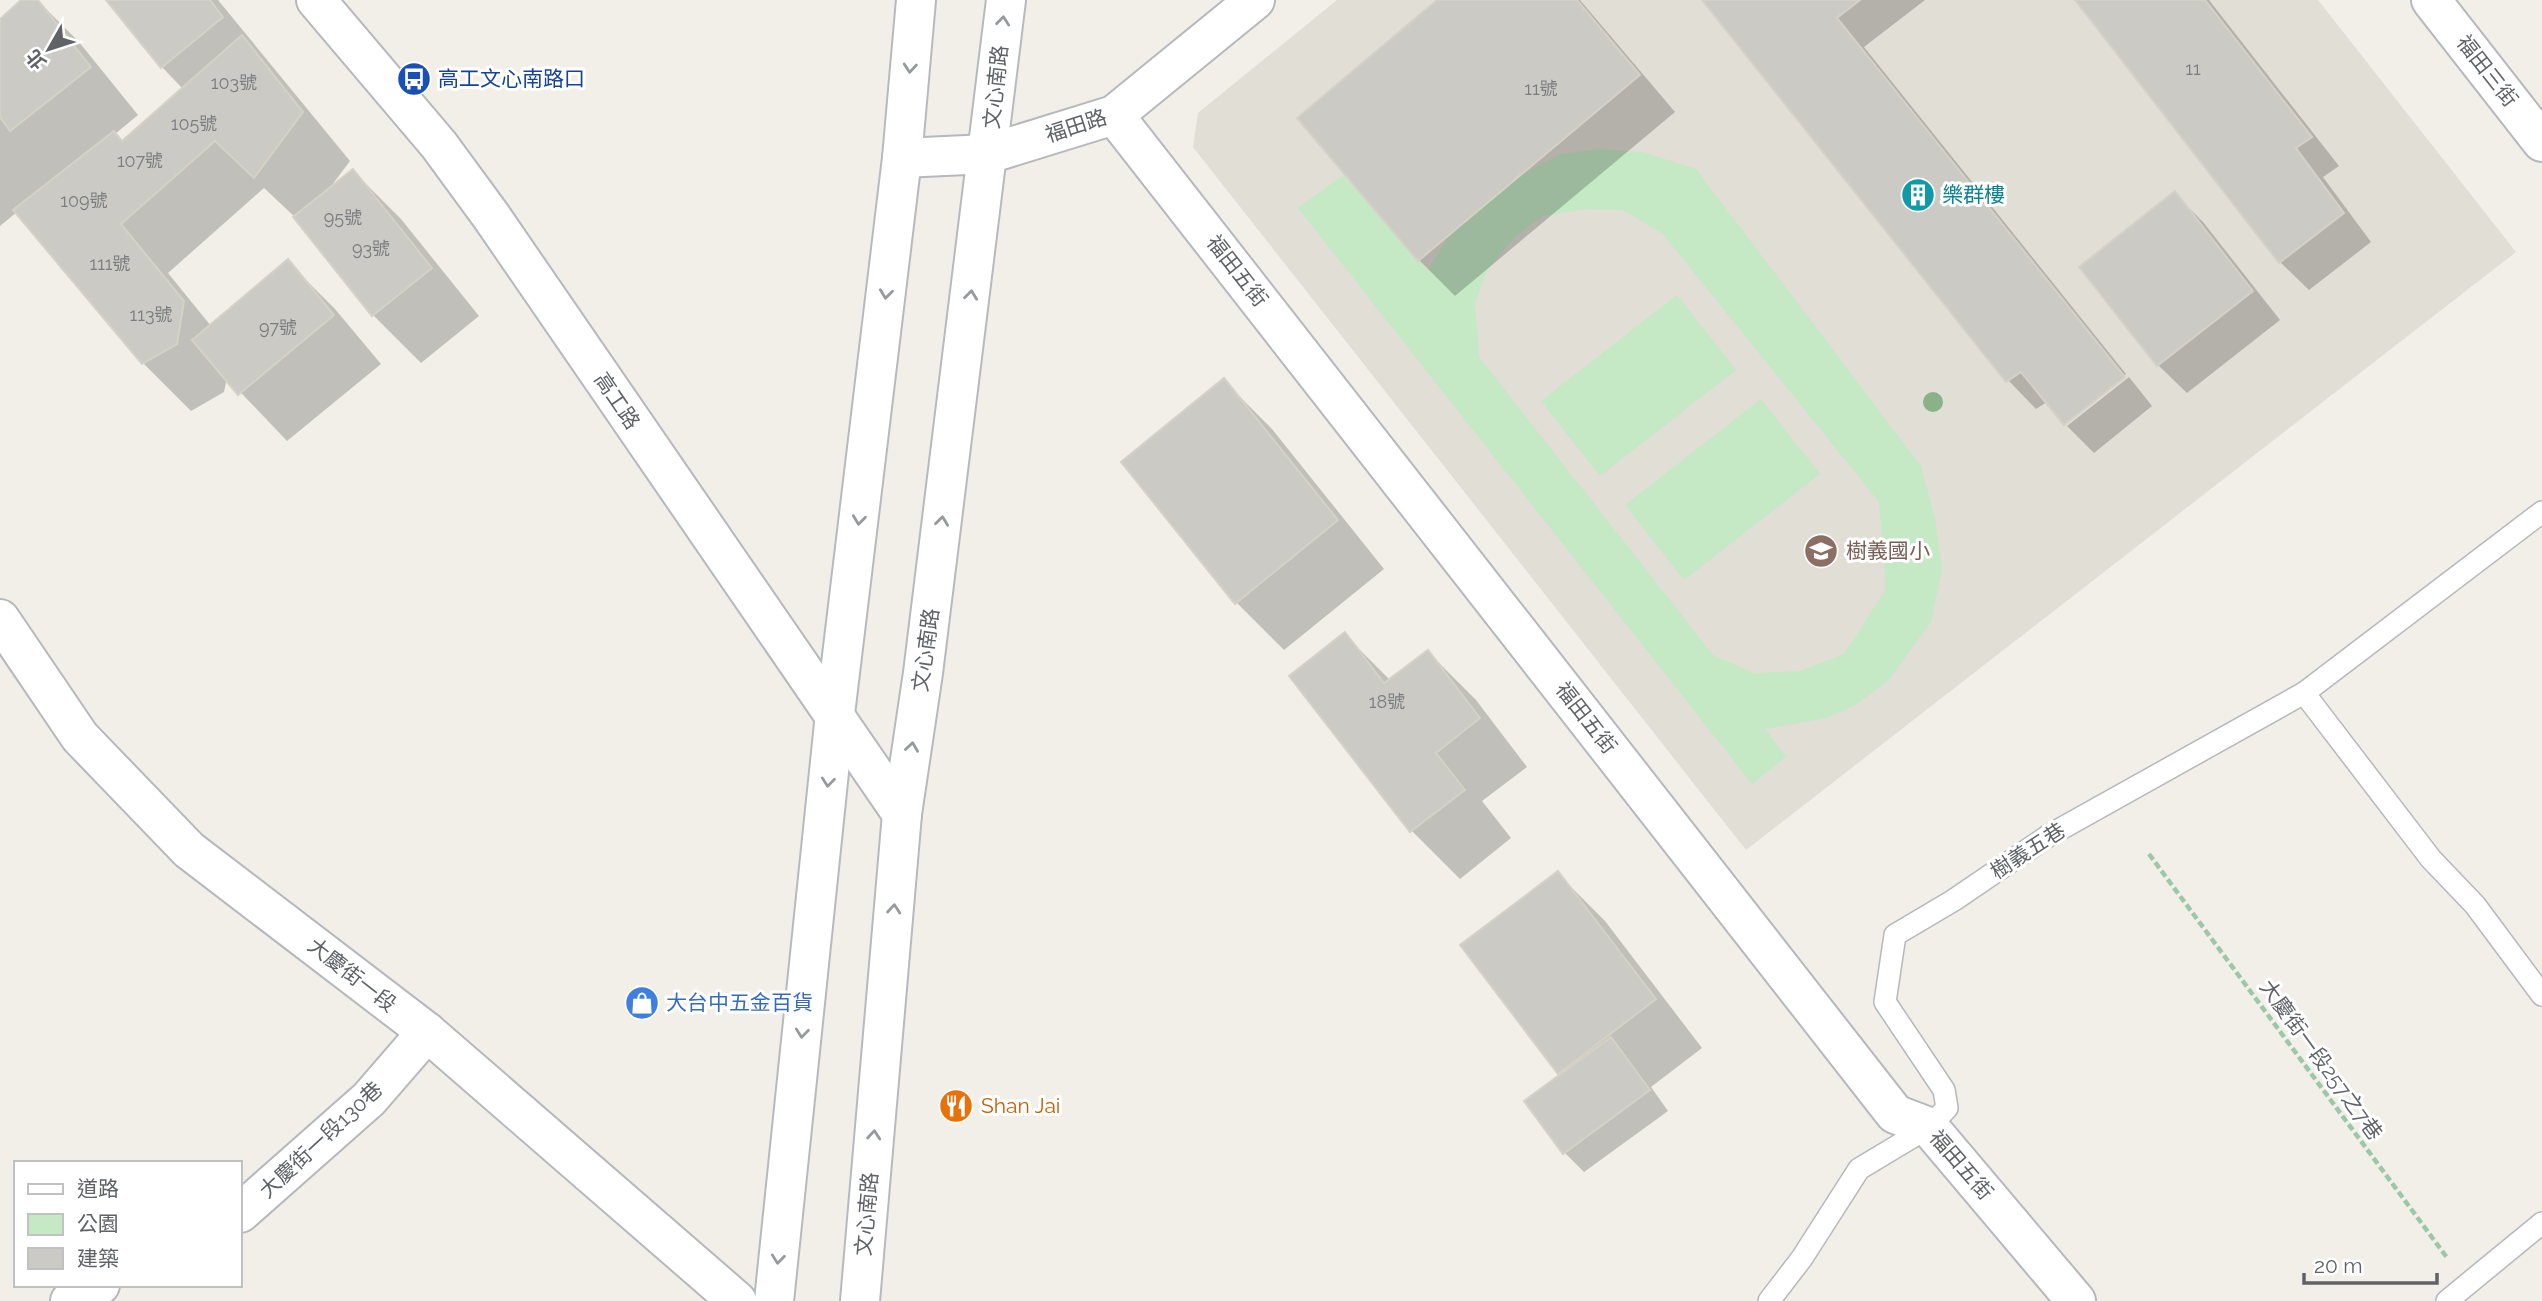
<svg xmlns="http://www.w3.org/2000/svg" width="2542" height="1301" font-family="Raleway,'Noto Sans TC',sans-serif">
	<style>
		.education { fill: #e1ded6 }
		.green { fill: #c5e8c5; fill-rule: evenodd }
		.shadow { fill: #0003 }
		.building { fill: #cccac5; stroke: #d6d1c6; stroke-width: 2 }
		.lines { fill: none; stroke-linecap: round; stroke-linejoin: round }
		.service-casing { stroke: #b5b8bc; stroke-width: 24 }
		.minor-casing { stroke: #b5b8bc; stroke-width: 42 }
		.tertiary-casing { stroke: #b5b8bc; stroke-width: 42 }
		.secondary-casing { stroke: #b6babf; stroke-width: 42 }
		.path { stroke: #9cc7a9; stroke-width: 4.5; stroke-dasharray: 7 3.5; stroke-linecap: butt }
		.service { stroke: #fff; stroke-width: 21 }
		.minor { stroke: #fff; stroke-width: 38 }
		.tertiary { stroke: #fff; stroke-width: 38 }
		.secondary { stroke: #fff; stroke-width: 38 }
		.tree { fill: #89b387 }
		.oneway { stroke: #979a9d }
		.labels { text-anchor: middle; stroke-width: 6; stroke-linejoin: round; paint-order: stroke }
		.number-label { font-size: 18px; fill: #7a7d7f }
		.street-label { font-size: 21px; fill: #5f6368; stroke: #fff }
		.transit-label { font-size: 21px; fill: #164399; stroke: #fff; text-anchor: start }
		.culture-label { font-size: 21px; fill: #0d838f; stroke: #fff; text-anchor: start }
		.education-label { font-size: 21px; fill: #785e54; stroke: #fff; text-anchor: start }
		.shop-label { font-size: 21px; fill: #366cbe; stroke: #fff; text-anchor: start }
		.food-label { font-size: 21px; fill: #c56008; stroke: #fff; text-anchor: start }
	</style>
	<rect width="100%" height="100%" fill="#f1efe8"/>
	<!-- education -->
	<polygon class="education" points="1337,0 2318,0 2516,252 1746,850 1193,147 1198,113"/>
	<!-- green -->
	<g class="green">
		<path d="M1597,149L1643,152L1696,169L1921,466L1935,519L1942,569L1931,622L1887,682L1855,705L1827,718L1765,729L1786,757L1752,784L1298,208L1349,171L1428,270L1451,232L1513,179L1560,154ZM1587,209L1623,210L1663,234L1879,502L1886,589L1844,654L1800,671L1754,673L1713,655L1479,357L1475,304L1486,272L1513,239L1543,216Z"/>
		<polygon points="1677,295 1736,370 1600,476 1541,401"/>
		<polygon points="1761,399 1820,474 1684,580 1625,505"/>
	</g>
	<!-- shadow -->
	<g class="shadow">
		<polygon points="24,0 37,0 79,42 138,115 115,134 123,142 183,89 162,67 109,0 218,0 350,161 329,189 353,171 401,219 479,316 421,363 373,315 297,219 264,188 168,273 211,326 288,262 335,309 381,364 287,441 227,378 224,392 191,411 143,363 17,212 0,226 0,21"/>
		<polygon points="1440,0 1580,0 1675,112 1455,296 1419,260 1300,118"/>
		<polygon points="1705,0 1925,0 1864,47 2126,374 2066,422 2066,425 2047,402 2036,409 2008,380"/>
		<polygon points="2077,0 2209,0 2339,166 2323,177 2371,242 2309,290 2280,262"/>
		<polygon points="2175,194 2203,222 2280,320 2187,393 2158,365"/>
		<polygon points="2129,377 2152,406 2094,453 2067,426"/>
		<polygon points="1224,381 1272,429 1384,569 1284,650 1236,602"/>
		<polygon points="1345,635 1391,681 1428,652 1476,700 1527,767 1482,801 1511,838 1460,879 1412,831 1292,676"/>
		<polygon points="1557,873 1605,921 1702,1048 1651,1087 1668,1111 1584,1172 1564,1152 1562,1075 1559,1073"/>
	</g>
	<!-- building -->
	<g class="building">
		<polygon points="21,0 38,0 91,67 10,131 0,117 0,19"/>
		<polygon points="106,0 210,0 223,17 161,68"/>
		<polygon points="1437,0 1577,0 1640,75 1418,261 1297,118"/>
		<polygon points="1702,0 1860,0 1837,18 2125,377 2064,425 2021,372 2006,382"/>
		<polygon points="2075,0 2205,0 2312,137 2296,148 2344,213 2279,263"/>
		<polygon points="242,35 303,112 254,178 215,141 121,224 184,301 177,344 142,364 13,210 114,131 122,141"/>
		<polygon points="353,169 432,268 372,316 293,217"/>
		<polygon points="2175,191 2253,291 2157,366 2079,267"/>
		<polygon points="288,259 334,315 238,395 192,340"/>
		<polygon points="1224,378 1338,520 1235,604 1121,462"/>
		<polygon points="1345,632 1384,683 1428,650 1480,718 1436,753 1465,790 1410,832 1289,676"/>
		<polygon points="1558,871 1656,999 1558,1074 1460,945"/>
		<polygon points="1611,1037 1650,1090 1563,1154 1524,1101"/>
	</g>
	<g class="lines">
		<!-- service casing -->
		<g class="service-casing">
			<g id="service">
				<polyline points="2304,693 2431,859 2475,905 2542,995"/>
				<polyline points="1769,1301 1802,1258 1859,1169 1929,1127 1947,1108 1944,1090 1885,1002 1895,935 1954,900 2048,836 2304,693 2542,512"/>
				<polyline points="2447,1301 2542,1223"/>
			</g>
		</g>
		<!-- minor casing -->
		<g class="minor-casing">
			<g id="minor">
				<polyline points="2431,0 2542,142"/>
				<polyline points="1114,115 1895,1114 1929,1127 2076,1301"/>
				<polyline points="902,158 988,154 1114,115 1255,0"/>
				<polyline points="0,619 80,737 189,850 427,1032 737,1301"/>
				<polyline points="240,1213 369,1099 427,1032"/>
				<polyline points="70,1301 100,1285"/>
			</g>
		</g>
		<!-- tertiary casing -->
		<g class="tertiary-casing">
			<polyline id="tertiary" points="316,0 439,145 491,216 902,814"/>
		</g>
		<!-- secondary casing -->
		<g class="secondary-casing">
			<g id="secondary">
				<polyline points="774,1301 835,714 902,158 916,0"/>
				<polyline points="860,1301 902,814 923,673 1006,0"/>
			</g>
		</g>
		<!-- path -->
		<polyline class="path" points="2149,854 2448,1259"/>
		<!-- service -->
		<use href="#service" class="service"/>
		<!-- minor -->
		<use href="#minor" class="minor"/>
		<!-- tertiary -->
		<use href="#tertiary" class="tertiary"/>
		<!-- secondary -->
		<use href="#secondary" class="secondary"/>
	</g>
	<!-- trees -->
	<circle class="tree" cx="1933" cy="402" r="10"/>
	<!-- one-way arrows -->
	<defs><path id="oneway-chevron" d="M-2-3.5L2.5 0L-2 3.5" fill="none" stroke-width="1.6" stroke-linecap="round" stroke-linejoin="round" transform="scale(1.75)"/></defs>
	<g class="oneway">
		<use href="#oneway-chevron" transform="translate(1003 21) rotate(-84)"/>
		<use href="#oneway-chevron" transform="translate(910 68) rotate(95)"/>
		<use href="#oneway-chevron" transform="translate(886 294) rotate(97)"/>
		<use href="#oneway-chevron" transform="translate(971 295) rotate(-83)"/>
		<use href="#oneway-chevron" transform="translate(859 520) rotate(97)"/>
		<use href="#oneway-chevron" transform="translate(942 521) rotate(-83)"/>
		<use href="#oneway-chevron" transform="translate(912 747) rotate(-82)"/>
		<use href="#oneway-chevron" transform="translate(828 782) rotate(96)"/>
		<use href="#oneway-chevron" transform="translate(894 909) rotate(-85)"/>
		<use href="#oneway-chevron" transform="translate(802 1033) rotate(96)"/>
		<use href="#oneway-chevron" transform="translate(874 1135) rotate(-85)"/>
		<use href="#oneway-chevron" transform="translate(778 1259) rotate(96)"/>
	</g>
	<!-- icons -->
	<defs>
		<g id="bus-disc" transform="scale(1.75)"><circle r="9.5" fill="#1a4fb4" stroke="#fff"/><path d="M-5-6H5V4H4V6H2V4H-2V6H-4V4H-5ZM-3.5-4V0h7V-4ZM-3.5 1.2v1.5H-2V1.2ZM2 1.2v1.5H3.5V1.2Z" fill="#fff"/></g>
		<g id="building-disc" transform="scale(1.75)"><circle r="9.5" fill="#0f9aa8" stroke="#fff"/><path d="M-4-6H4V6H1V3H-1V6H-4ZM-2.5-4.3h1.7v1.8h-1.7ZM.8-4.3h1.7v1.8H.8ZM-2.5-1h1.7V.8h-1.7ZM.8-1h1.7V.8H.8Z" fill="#fff"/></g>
		<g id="school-disc" transform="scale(1.75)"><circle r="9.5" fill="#8d6e63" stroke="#fff"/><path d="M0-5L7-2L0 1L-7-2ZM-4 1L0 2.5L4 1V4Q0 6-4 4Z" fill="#fff"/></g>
		<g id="shop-disc" transform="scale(1.75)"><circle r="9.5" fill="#3f7fe0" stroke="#fff"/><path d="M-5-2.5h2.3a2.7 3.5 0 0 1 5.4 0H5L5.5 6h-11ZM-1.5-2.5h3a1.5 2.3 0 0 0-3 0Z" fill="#fff"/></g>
		<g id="restaurant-disc" transform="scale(1.75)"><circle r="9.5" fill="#e8710a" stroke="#fff"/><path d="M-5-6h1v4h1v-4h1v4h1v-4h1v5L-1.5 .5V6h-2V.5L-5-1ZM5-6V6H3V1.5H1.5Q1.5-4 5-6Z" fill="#fff"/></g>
	</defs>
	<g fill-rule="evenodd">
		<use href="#bus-disc" x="414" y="79"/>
		<use href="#building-disc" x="1918" y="195"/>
		<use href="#school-disc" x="1821" y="551"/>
		<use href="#shop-disc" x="642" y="1003"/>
		<use href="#restaurant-disc" x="956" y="1106"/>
	</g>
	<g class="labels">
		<!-- number labels -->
		<g class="number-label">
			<text x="2193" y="75">11</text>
			<text x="234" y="89">103號</text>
			<text x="1541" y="95">11號</text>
			<text x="194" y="130">105號</text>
			<text x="140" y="167">107號</text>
			<text x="84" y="207">109號</text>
			<text x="343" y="224">95號</text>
			<text x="371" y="255">93號</text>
			<text x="110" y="270">111號</text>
			<text x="151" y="321">113號</text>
			<text x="278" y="334">97號</text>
			<text x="1387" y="708">18號</text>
		</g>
		<!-- street labels -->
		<g class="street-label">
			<text transform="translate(2487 71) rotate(52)" y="7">福田三街</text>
			<text transform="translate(996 87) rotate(-84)" y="7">文心南路</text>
			<text transform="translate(1076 126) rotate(-18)" y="7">福田路</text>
			<text transform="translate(1237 271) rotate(52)" y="7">福田五街</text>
			<text transform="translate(617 401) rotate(56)" y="7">高工路</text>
			<text transform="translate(926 650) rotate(-82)" y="7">文心南路</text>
			<text transform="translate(1586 718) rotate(52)" y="7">福田五街</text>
			<text transform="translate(2028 851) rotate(-33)" y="7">樹義五巷</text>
			<text transform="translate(352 975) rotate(38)" y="7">大慶街一段</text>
			<text transform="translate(2321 1060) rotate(54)" y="7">大慶街一段257之7巷</text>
			<text transform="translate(321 1140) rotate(-43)" y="7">大慶街一段130巷</text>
			<text transform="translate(1961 1165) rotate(49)" y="7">福田五街</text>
			<text transform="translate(867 1214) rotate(-85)" y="7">文心南路</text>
		</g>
		<!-- transit labels -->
		<g class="transit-label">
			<text x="438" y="86">高工文心南路口</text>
		</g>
		<!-- culture labels -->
		<g class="culture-label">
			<text x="1942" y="202">樂群樓</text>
		</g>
		<!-- education labels -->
		<g class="education-label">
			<text x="1846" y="558">樹義國小</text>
		</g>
		<!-- shop labels -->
		<g class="shop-label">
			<text x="666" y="1010">大台中五金百貨</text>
		</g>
		<!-- food labels -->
		<g class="food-label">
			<text x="981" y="1113">Shan Jai</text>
		</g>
	</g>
	<!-- legend -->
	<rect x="14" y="1161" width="228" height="126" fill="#ffffff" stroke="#bfc1c3" stroke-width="2"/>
	<rect x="28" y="1184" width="35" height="10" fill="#ffffff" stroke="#bfc1c3" stroke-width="2"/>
	<text x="77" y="1196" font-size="21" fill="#5f6368">道路</text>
	<rect x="28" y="1214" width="35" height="21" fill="#c5e8c5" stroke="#bfc1c3" stroke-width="2"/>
	<text x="77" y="1231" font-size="21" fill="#5f6368">公園</text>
	<rect x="28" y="1248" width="35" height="21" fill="#cccac5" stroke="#bfc1c3" stroke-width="2"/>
	<text x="77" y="1266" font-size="21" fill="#5f6368">建築</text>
	<!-- north arrow -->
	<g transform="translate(49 49) rotate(231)" stroke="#ffffff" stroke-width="5" paint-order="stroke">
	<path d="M0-5L12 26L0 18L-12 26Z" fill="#5f6368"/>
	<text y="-10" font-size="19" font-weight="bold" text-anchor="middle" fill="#5f6368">北</text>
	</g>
	<!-- scale -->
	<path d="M2304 1273v10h133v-10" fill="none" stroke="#5f6368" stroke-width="3.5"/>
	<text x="2314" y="1273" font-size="21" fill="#5f6368" stroke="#ffffff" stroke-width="5" paint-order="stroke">20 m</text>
</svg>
